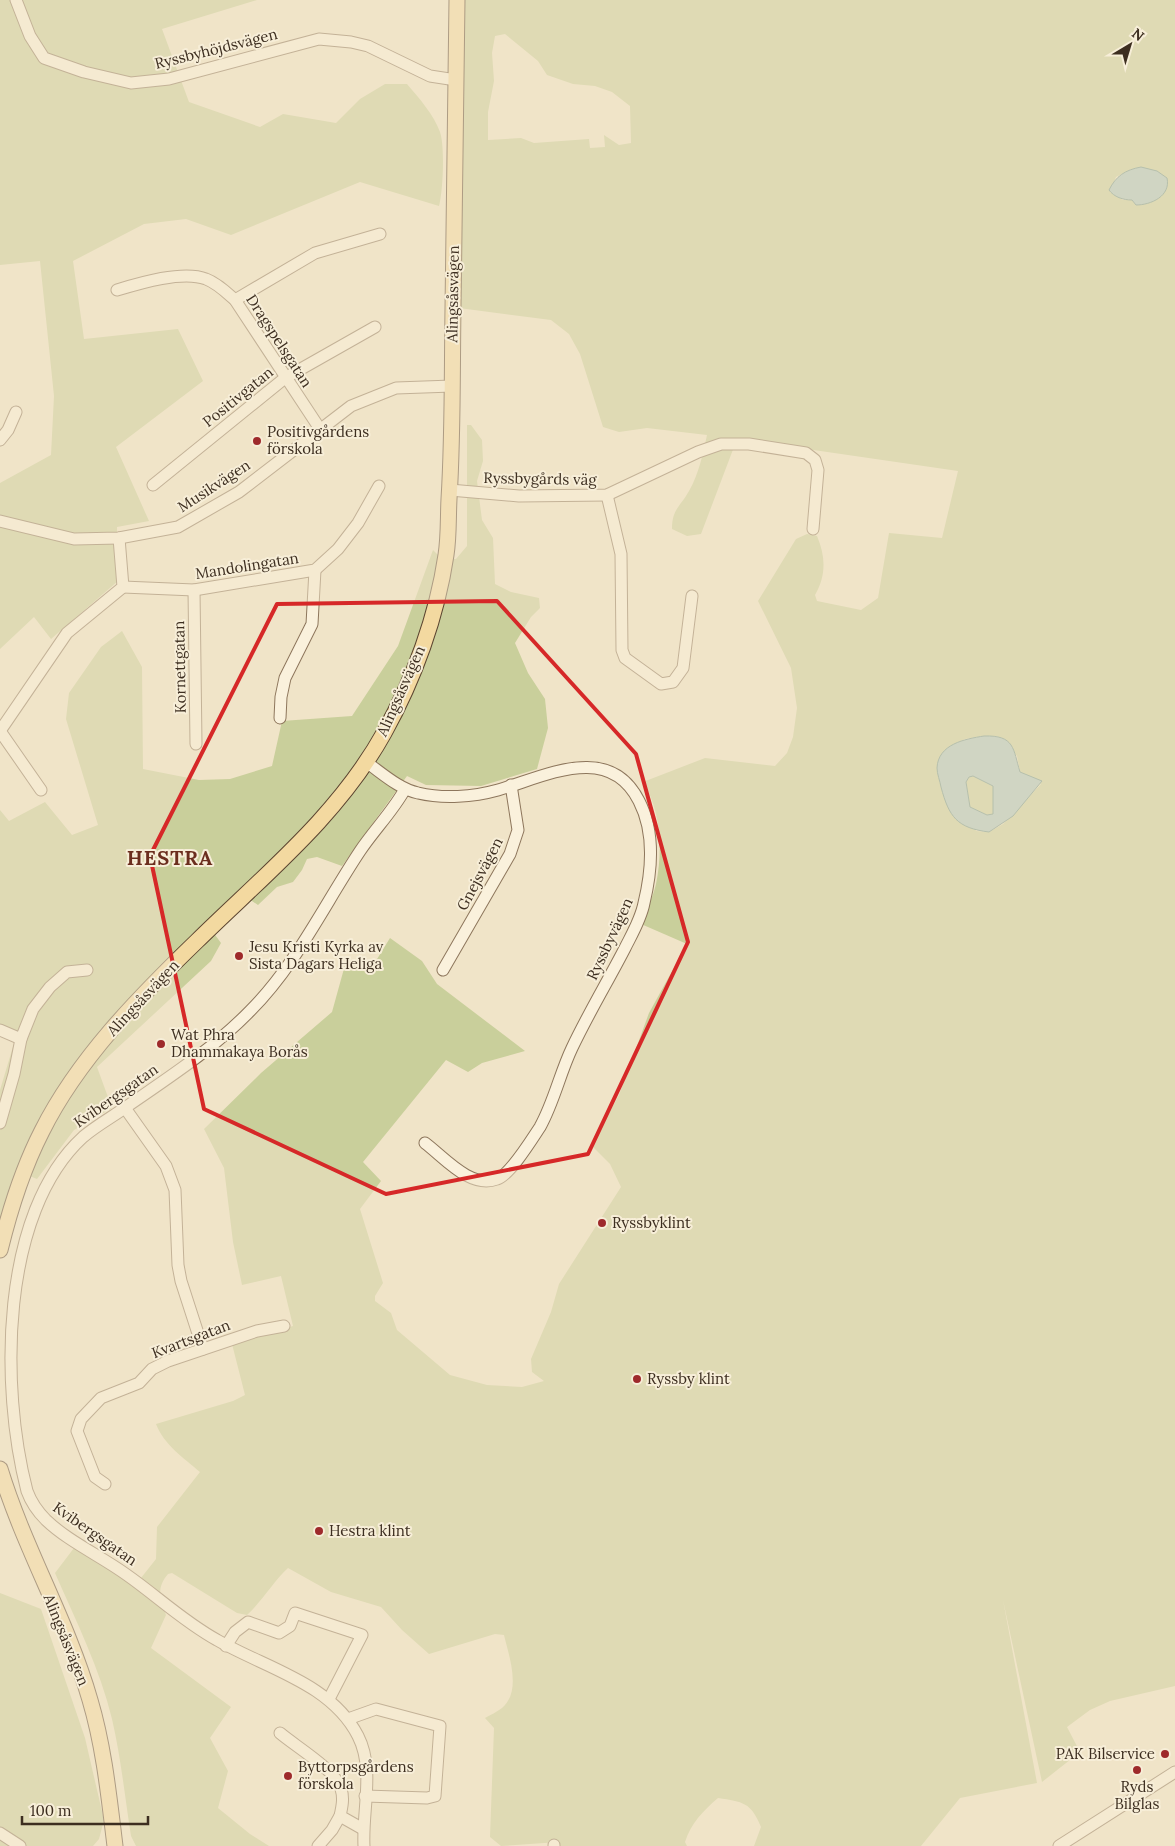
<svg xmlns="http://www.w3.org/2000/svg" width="1175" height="1846" font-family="Lora,serif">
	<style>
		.green { fill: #c9cf9b; fill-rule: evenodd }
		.water { fill: #a9c4bc; stroke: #6f938a; fill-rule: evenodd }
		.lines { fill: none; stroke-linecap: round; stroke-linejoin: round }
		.minor-casing { stroke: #8d765c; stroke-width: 13 }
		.major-casing { stroke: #5b4430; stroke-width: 17 }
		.minor { stroke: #faf1dc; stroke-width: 11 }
		.major { stroke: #f3d9a0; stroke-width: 15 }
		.marked { fill: none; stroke: #d62828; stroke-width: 4; stroke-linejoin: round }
		.poi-dot { fill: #9e2a2b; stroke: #f7eed8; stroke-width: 2 }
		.labels { text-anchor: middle; stroke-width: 4; stroke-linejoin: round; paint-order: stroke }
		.street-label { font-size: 15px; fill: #3d2e20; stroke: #f7eed8 }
		.poi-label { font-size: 15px; fill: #3d2e20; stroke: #f7eed8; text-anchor: start }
		.district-label { font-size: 20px; font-weight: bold; letter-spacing: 1px; fill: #6b2e1e; stroke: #f7eed8 }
	</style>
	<rect width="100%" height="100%" fill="#f0e4c8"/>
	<!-- green -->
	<g class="green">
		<path d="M0,0H257L162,29L189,102L260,127L283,114L336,123L360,99L385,84H407C419,98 434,115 440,132C445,146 443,192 439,206L360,182L231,235L186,219L144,224L73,261L84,339L178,329L203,381L116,447L149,521L117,527L118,581L51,639L34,617L0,649V483L51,455L54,396L40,261L0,265Z"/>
		<path d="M462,0H1175V1686L1110,1701L1090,1710L1067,1727L1080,1752L1042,1782L1003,1600L1037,1783L960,1798L921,1846H754L761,1827C751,1802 743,1802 718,1798C703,1811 691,1823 685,1842L687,1846H559V1842L501,1846L490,1837L494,1728L485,1718C490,1715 497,1712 502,1708C522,1691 509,1656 504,1635L495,1634L429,1654L402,1630L381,1607L331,1592L288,1568C273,1582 263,1600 247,1615L237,1613L172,1573L168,1574C156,1588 160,1598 166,1615L151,1648L231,1707L210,1738L228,1771L218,1808L250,1834L269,1846H136L131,1836C125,1798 121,1758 112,1719C100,1669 76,1621 55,1573L77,1544L137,1583L156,1559L157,1527L200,1472C184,1458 164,1445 156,1424L233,1401L245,1395L232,1344L293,1326L281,1276L242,1285L233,1242L224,1168L204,1129L261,1073L332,1012L345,965L374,964L390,938L422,961L437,984L525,1051L482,1063L468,1072L446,1060L363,1162L381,1181L360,1209L383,1283L375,1296V1301L391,1313L397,1330L450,1375L487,1385L522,1387L544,1381L532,1372L531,1359L551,1312L559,1284L621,1187L610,1164L593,1147L596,1136L619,1095L649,1013L687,944L641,924C646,911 653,897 656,884C663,851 661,810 643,782L705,758L775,766L787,753L793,737L797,708L791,668L758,601L796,539L807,534L817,536C826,557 826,576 815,595L817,601L861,610L878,598L889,533L942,538L958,471L737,439L701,534L687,536L672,529C672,509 680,507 689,491C699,474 703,453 707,435L647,428L619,432L603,427L580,354L569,334L551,320L459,308ZM505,34L538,61L547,75L573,84L595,86L612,92L630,106L631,143L619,145L604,135L605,147L590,148L589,139L534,143L521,138L488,140V112L494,81L492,53L495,36ZM1132,169L1157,171L1167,179L1142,205H1136L1132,200H1123L1110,192L1116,177ZM984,736H997L1017,756L1020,772L1041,784L1003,824L989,832L976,831L948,748L965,739Z"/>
		<polygon points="467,425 471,425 482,440 483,461 477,481 482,520 493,538 495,584 511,592 539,598 540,608 531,617 515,643 528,673 545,699 548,728 537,769 481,786 426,785 407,776 342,866 317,857 307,859 302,870 293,882 277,887 258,905 240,893 223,905 207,924 221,943 211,961 97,1067 112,1108 74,1130 37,1179 17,1171 0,1220 0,1090 15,1040 0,1033 0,810 9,821 45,802 72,835 98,825 66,719 69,693 101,647 122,631 142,667 143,769 199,780 230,779 272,766 282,721 352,716 398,646 433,550 441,558 456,559 467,546"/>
		<polygon points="973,776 993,786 993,814 987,815 970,807 966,782 969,777"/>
		<polygon points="0,1593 41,1609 85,1738 104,1820 99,1839 93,1846 0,1846"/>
	</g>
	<!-- water -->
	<g class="water">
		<path d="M1141,167L1157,171L1167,178C1171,196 1151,205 1136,205L1132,200C1123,200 1114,197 1109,190C1116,176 1125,170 1141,167Z"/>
		<path d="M984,736C1015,735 1013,749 1020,772L1042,781L1013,816L989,832C957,828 949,817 941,787C940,781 937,774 937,768C938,744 965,739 984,736ZM973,776L993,786V814L987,815L970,807L966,782L969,777Z"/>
	</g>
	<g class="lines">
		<!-- minor casing -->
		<g class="minor-casing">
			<g id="minor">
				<polyline points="16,0 30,36 44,58 84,72 131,83 169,79 319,39 351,42 368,46 430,76 456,80"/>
				<path d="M117,290C140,283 183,270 206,279C217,283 226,292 235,300L320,429"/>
				<polyline points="235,300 315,253 380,234"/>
				<polyline points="0,440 8,430 16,412"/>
				<polyline points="153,485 285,378 375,327"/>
				<polyline points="450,490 519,496 607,495 698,452 721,444 749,444 806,453 815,460 818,470 813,529"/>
				<polyline points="607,495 621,554 622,650 625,658 661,684 673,682 683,668 692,596"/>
				<polyline points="0,521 74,539 119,538 178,527 239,492 351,406 396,388 452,386"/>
				<polyline points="123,587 194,590 315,570 338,549 358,523 379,486"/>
				<polyline points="194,590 196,744"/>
				<polyline points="280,718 281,697 285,678 312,624 315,570"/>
				<polyline points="0,731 67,633 123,587 119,538"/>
				<polyline points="0,731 41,790"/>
				<path d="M366,762C382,773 399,789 418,793C443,799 473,797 498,790C544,777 609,741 639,801C655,832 652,870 644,903C641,919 632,934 625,948C608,981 588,1014 572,1048C560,1073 554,1102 540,1127C532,1139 510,1175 497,1179C470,1189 445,1158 425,1143"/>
				<polyline points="443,970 510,854 518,830 511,785"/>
				<polyline points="0,1030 21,1039"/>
				<polyline points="125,1108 166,1166 175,1190 178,1265 181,1281 203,1349"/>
				<polyline points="0,1123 14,1074 21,1039 33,1009 50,987 67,972 87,970"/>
				<polyline points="105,1484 95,1477 77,1431 81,1419 101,1398 139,1383 152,1369 168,1361 257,1331 284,1326"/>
				<polyline points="226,1646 235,1632 248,1622 279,1633 290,1626 295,1613 362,1635 329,1699"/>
				<polyline points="348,1719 376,1709 440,1726 435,1796 427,1798 365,1796"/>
				<path d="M280,1733C295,1746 336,1770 341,1789C344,1798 342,1807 340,1816L363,1829"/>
				<polyline points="0,1833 20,1846"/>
				<polyline points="554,1845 554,1846"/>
				<polyline points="318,1846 332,1830 340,1816"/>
				<path d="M364,1846C362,1810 375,1769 358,1736C331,1683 265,1668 217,1640C184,1622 157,1596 127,1575C101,1556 69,1542 46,1520C38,1512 31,1502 27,1491C0,1387 0,1213 83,1137C97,1125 114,1116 129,1105C171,1076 214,1048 250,1011C296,965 324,905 360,851C374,830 393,811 405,789"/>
				<polyline points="1059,1846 1175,1772"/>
			</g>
		</g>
		<!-- major casing -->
		<g class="major-casing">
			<g id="major">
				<path d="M0,1250C10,1209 23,1168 42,1131C78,1059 139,997 197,941C263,876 338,816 384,733C414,679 437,616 446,555C449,536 448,517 449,499C453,435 452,372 453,309C454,206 456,103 457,0"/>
				<path d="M0,1469C24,1548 67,1620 90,1700C104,1747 109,1797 115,1846"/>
			</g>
		</g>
		<!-- minor -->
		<use href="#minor" class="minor"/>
		<!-- major -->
		<use href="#major" class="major"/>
	</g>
	<!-- marked area -->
	<path d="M0 0H1175V1846H0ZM497,601L636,754L688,942L588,1154L386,1194L204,1109L150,856L277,604Z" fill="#f0e4c8" fill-opacity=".55" fill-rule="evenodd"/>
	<path class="marked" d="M497,601L636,754L688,942L588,1154L386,1194L204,1109L150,856L277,604Z"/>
	<!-- markers -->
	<g class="poi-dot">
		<circle cx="257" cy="441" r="5"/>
		<circle cx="239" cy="956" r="5"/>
		<circle cx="161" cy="1044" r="5"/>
		<circle cx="602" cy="1223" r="5"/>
		<circle cx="637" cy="1379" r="5"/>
		<circle cx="319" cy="1531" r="5"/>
		<circle cx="1165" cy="1754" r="5"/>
		<circle cx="1137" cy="1770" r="5"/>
		<circle cx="288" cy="1776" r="5"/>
	</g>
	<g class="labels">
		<!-- street labels -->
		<g class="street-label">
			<text transform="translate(216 49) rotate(-14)" y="5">Ryssbyhöjdsvägen</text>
			<text transform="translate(453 294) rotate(-89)" y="5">Alingsåsvägen</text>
			<text transform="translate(279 341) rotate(57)" y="5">Dragspelsgatan</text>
			<text transform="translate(238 397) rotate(-39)" y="5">Positivgatan</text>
			<text transform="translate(540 479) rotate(1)" y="5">Ryssbygårds väg</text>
			<text transform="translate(214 486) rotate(-33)" y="5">Musikvägen</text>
			<text transform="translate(247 566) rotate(-9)" y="5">Mandolingatan</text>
			<text transform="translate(180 667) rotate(-91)" y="5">Kornettgatan</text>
			<text transform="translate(401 691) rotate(-66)" y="5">Alingsåsvägen</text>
			<text transform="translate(480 874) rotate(-62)" y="5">Gnejsvägen</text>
			<text transform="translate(610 939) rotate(-65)" y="5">Ryssbyvägen</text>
			<text transform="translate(143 998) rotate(-47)" y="5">Alingsåsvägen</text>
			<text transform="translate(116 1096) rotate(-35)" y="5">Kvibergsgatan</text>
			<text transform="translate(191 1339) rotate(-21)" y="5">Kvartsgatan</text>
			<text transform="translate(95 1534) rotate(35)" y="5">Kvibergsgatan</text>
			<text transform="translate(66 1640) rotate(68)" y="5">Alingsåsvägen</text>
		</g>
		<!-- poi labels -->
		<g class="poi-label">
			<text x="267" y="437">Positivgårdens<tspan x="267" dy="17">förskola</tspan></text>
			<text x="249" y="952">Jesu Kristi Kyrka av<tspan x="249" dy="17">Sista Dagars Heliga</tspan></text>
			<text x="171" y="1040">Wat Phra<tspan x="171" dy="17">Dhammakaya Borås</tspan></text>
			<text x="612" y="1228">Ryssbyklint</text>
			<text x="647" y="1384">Ryssby klint</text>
			<text x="329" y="1536">Hestra klint</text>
			<text x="1155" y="1759" text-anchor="end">PAK Bilservice</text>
			<text x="298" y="1772">Byttorpsgårdens<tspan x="298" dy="17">förskola</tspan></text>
			<text x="1137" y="1792" text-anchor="middle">Ryds<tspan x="1137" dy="17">Bilglas</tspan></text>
		</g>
		<!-- district labels -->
		<g class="district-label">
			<text x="170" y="865">HESTRA</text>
		</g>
	</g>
	<!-- north arrow -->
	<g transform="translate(1130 45) rotate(38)" stroke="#f7eed8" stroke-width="4" paint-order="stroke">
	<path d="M0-4L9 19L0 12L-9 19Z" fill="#3d2e20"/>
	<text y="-8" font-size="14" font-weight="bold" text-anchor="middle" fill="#3d2e20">N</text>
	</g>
	<!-- scale -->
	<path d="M22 1816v8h126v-8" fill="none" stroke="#3d2e20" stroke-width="2.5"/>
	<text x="30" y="1816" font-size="15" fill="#3d2e20" stroke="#f7eed8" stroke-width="4" paint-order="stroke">100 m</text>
</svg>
